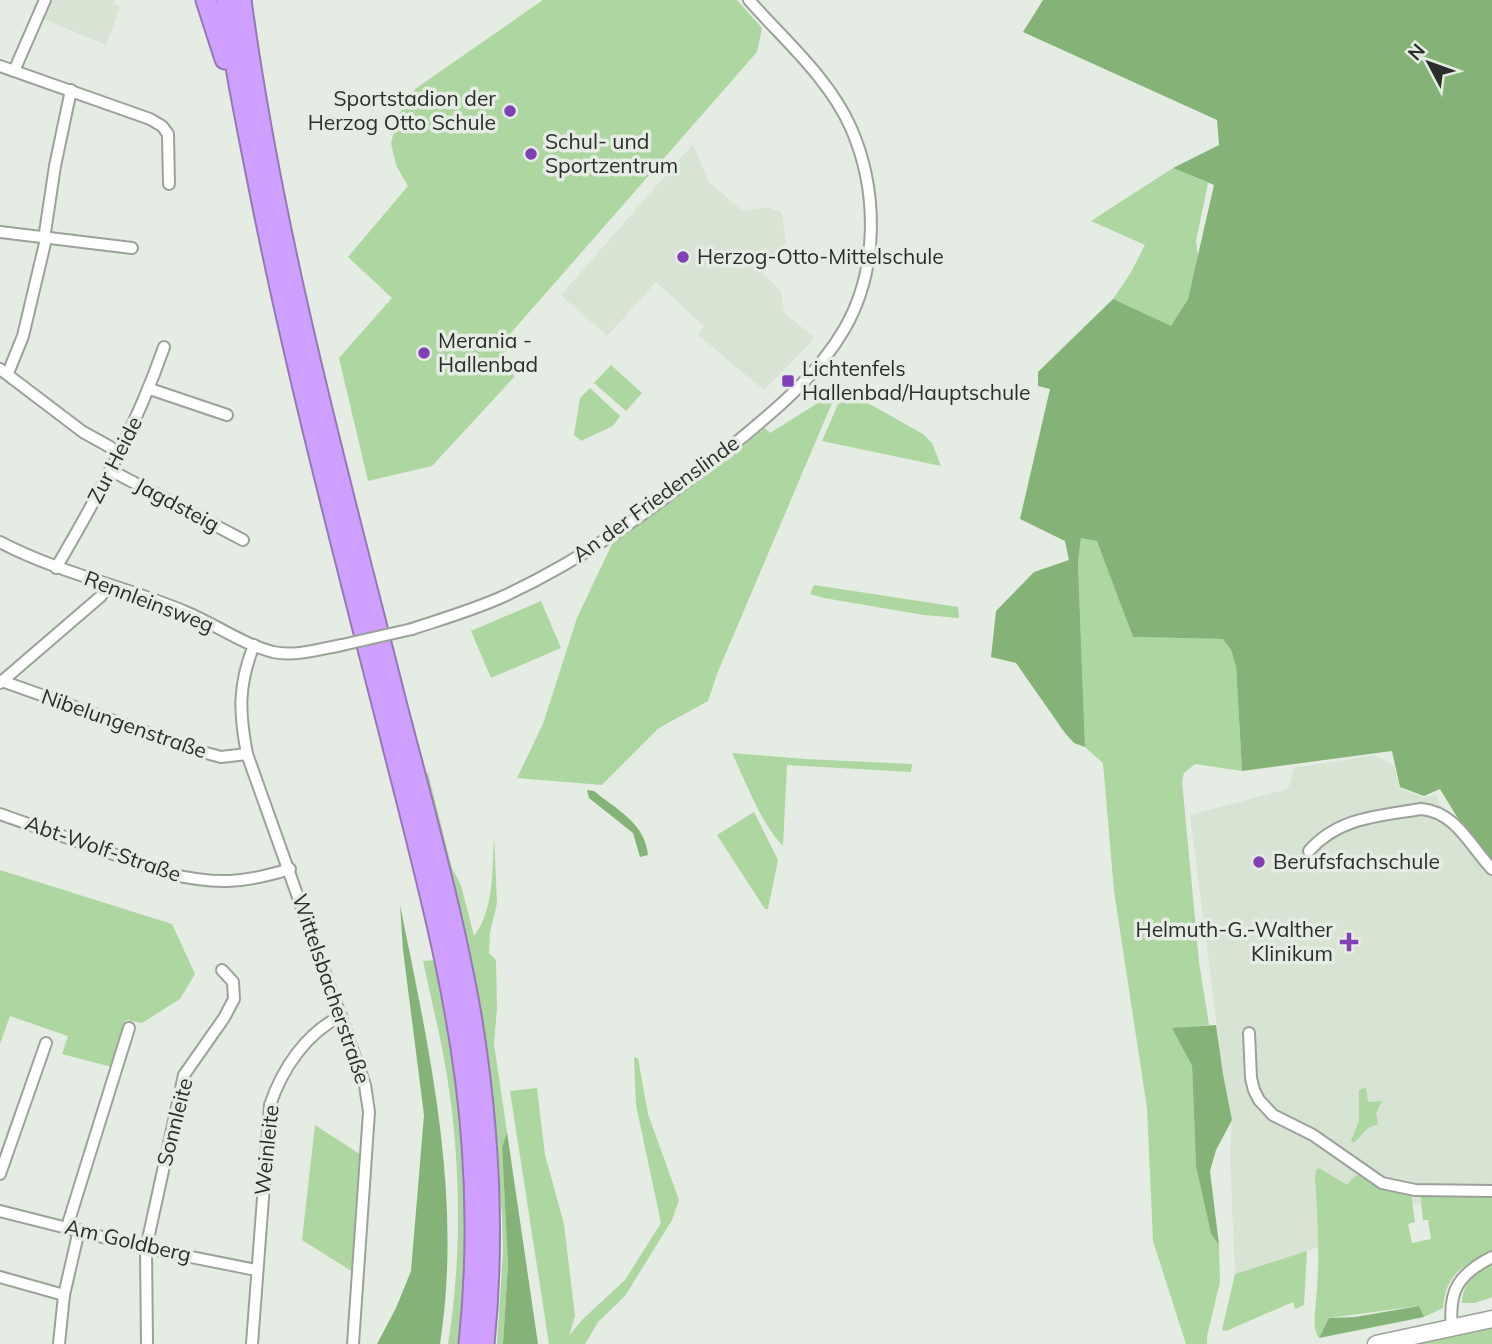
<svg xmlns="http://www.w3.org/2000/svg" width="1492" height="1344" font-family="Mulish,sans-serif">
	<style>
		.built { fill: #d7e3d3 }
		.green { fill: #add6a0 }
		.forest { fill: #85b377 }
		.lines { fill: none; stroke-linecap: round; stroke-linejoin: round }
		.street-casing { stroke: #9ba299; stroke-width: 14 }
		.secondary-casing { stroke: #9ba299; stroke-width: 19 }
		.highway-casing { stroke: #9678b5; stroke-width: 23 }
		.street { stroke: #fff; stroke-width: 10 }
		.secondary { stroke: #fff; stroke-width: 16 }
		.highway { stroke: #cfa0ff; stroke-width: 19 }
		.street-bridge-casing { stroke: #9ba299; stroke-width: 14; stroke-linecap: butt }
		.street-bridge { stroke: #fff; stroke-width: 10 }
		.poi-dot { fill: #8140b5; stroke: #e5ece3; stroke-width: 2.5 }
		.labels { text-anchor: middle; stroke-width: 7; stroke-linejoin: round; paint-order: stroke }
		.poi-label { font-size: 21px; fill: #2b2e2b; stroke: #e5ece3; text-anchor: start }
		.street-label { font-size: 21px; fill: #2b2e2b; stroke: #e5ece3 }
	</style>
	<rect width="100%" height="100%" fill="#e5ece3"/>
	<!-- built -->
	<g class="built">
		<polygon points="53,0 115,0 114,3 120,7 106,45 44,19"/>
		<polygon points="693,144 708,181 743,211 768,207 782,213 786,244 760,270 781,291 784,313 815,338 764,390 698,335 704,326 656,282 607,336 561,295"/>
		<polygon points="1375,755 1394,766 1399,787 1424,798 1436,794 1444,816 1465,830 1492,860 1492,1205 1326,1202 1319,1247 1235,1274 1230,1155 1232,1120 1223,1074 1190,815 1288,789 1294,768"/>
	</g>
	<!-- green -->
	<g class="green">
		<polygon points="543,0 737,0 762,28 757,52 503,342 509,348 498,360 515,376 432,466 368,481 339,358 392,298 348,257 408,186 396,165 391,143 399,114 415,89"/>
		<polygon points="1173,168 1208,183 1196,241 1198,257 1188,299 1171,327 1113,299 1130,274 1145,245 1091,221"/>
		<polygon points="611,365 642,393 626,411 594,383"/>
		<polygon points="590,388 620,416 613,426 581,441 574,435 580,398"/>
		<polygon points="848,392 923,434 932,443 941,466 822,441 842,395"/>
		<polygon points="829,396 833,398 832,403 717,674 708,701 659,728 602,785 517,778 543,724 577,618 613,542 674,500 765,428 770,433"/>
		<polygon points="1081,538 1098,541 1133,637 1223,639 1231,650 1236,666 1242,771 1195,764 1184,773 1182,781 1199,962 1209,1025 1173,1029 1192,1066 1196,1165 1211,1234 1219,1245 1220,1282 1207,1336 1207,1344 1186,1344 1153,1241 1147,1108 1114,891 1103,763 1085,747 1078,562"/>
		<polygon points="814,585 958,607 959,618 924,615 824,598 810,594"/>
		<polygon points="541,601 561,648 491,678 471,631"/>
		<path d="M732,753L806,759L912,764L911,772L787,765L783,846C761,824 746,782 732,753Z"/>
		<path d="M428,773L452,868L461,885L474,936C495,908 492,868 494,835L497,903L490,933L489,953L496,960L497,1008L494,1044L507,1132L502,1147L508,1264L503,1344H497L503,1252L502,1214L488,1082L424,774Z"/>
		<polygon points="754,812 778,860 768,909 765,909 717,835"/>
		<polygon points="0,870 172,924 195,974 180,999 142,1023 126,1020 112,1067 62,1054 68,1036 10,1016 0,1044"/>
		<path d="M436,960C456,1052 470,1148 467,1242C466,1276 462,1310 460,1344H448C462,1257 461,1163 447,1076C441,1038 431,999 423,961Z"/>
		<polygon points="634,1057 638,1058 648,1114 679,1200 672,1220 625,1296 598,1322 585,1344 549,1344 510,1091 537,1088 545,1155 564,1224 575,1316 569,1336 583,1319 625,1280 661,1223 636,1105"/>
		<polygon points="1366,1087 1368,1102 1382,1101 1376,1113 1378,1124 1368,1128 1354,1143 1351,1141 1359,1121 1359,1090"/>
		<polygon points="315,1125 361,1155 353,1272 302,1240"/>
		<path d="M1319,1168L1347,1185L1354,1177L1359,1175C1376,1188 1390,1194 1411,1194L1415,1222L1408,1224L1412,1243L1431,1239L1428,1220H1423L1420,1193L1492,1197V1252C1463,1266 1446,1272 1443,1308L1424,1317L1418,1306L1329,1318L1319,1338C1312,1328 1315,1314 1316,1302C1320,1260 1318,1219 1315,1177L1316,1170Z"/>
		<polygon points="1307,1251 1304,1305 1295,1309 1293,1302 1226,1331 1222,1330 1235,1274"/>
		<path d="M1492,1263V1297L1475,1303H1462C1462,1283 1476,1272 1492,1263Z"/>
		<polygon points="1492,1328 1492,1344 1416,1344"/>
	</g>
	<!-- forest -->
	<g class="forest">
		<polygon points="1043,0 1492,0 1492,860 1465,830 1440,789 1424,796 1400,787 1392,751 1242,771 1236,666 1231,650 1223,639 1133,637 1097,541 1081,538 1078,562 1085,747 1074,743 1065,733 1016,663 991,657 996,611 1034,572 1069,560 1065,541 1020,519 1050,389 1038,386 1038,372 1113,299 1171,326 1188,299 1214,185 1173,168 1219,145 1217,120 1023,32"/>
		<path d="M587,790L594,791C617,810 645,823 648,855L640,857L633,833L589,798Z"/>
		<path d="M400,905C429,1049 463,1196 440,1344H377L396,1308L411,1271L424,1115L403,950Z"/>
		<polygon points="1216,1025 1223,1074 1232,1120 1216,1150 1210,1171 1219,1245 1211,1234 1196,1166 1192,1066 1172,1028"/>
		<polygon points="507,1132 538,1344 503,1344 508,1264 502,1147"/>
		<polygon points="1419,1306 1424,1317 1319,1338 1329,1318 1355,1317"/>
	</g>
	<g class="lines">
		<!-- street casing -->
		<g class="street-casing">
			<g id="street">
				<polyline points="0,66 150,119 162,126 168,134 169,184"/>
				<polyline points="14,71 45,0"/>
				<polyline points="0,232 132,248"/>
				<polyline points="44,239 55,166 71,90"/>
				<polyline points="0,369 83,432 121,453"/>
				<polyline points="8,373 23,336 46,239"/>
				<polyline points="150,389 227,415"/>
				<polyline points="112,471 243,540"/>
				<path d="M0,542C59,573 124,586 186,612C215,624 242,644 273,652C295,657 320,649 342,645"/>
				<path d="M56,568C98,496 137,425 164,347"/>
				<path d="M412,629C442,619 473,610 502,597C585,559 657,506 728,449C771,414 817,377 845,328C879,268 878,190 851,128C829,78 784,40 749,0"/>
				<path d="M254,645C238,685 239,712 247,754L365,1085L369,1112L353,1344"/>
				<polyline points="2,681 199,751 221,757 247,754"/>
				<polyline points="0,683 100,597 109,586"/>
				<path d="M0,814L170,874C217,885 244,883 290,869"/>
				<path d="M1309,851C1338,817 1380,816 1421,809C1456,812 1470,846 1492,869"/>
				<polyline points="1249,1033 1251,1078 1254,1090 1259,1100 1273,1115 1313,1135 1382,1183 1415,1190 1492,1191"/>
				<polyline points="0,1174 46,1043"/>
				<polyline points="0,1211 146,1248 256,1270"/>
				<polyline points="67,1227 129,1028"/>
				<polyline points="0,1277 64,1295"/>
				<path d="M1452,1327C1448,1290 1459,1274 1492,1257"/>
				<polyline points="59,1344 64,1295 79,1230"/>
				<polyline points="147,1344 146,1248 184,1075 224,1018 234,999 233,982 222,970"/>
				<path d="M252,1344L270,1105C282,1069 306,1033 341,1016"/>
			</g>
		</g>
		<!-- secondary casing -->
		<g class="secondary-casing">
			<polyline id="secondary" points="1376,1344 1492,1319"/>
		</g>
		<!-- highway casing -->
		<g class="highway-casing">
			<g id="highway">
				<polyline points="206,0 225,59"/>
				<path d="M226,0C234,66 248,131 261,197C296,372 342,546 386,719C421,859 462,1000 472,1144C477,1211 476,1278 469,1344"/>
				<path d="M241,0C273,239 338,473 397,706C424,810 454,915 472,1021C489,1128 495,1236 484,1344"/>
			</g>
		</g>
		<!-- street -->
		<use href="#street" class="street"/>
		<!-- secondary -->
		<use href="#secondary" class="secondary"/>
		<!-- highway -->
		<use href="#highway" class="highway"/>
		<!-- street-bridge casing -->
		<g class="street-bridge-casing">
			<polyline id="street-bridge" points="342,645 412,629"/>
		</g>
		<!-- street-bridge -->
		<use href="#street-bridge" class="street-bridge"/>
	</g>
	<!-- markers -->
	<g class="poi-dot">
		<circle cx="510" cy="111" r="7"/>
		<circle cx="531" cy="154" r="7"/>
		<circle cx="683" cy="257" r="7"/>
		<circle cx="424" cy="353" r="7"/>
		<rect x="781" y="374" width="14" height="14" rx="3.5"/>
		<circle cx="1259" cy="862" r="7"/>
		<path d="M1345.5 931.5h7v7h7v7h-7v7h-7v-7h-7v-7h7z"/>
	</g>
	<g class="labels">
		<!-- poi labels -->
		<g class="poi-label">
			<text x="496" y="106" text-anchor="end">Sportstadion der<tspan x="496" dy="24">Herzog Otto Schule</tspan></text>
			<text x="545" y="149">Schul- und<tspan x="545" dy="24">Sportzentrum</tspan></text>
			<text x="697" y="264">Herzog-Otto-Mittelschule</text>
			<text x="438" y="348">Merania -<tspan x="438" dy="24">Hallenbad</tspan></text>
			<text x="802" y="376">Lichtenfels<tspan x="802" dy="24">Hallenbad/Hauptschule</tspan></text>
			<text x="1273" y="869">Berufsfachschule</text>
			<text x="1333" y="937" text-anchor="end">Helmuth-G.-Walther<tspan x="1333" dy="24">Klinikum</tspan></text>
		</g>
		<!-- street labels -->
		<g class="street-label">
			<text transform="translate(115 460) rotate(-63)" y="7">Zur Heide</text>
			<text transform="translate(656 499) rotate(-36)" y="7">An der Friedenslinde</text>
			<text transform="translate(177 505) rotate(28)" y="7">Jagdsteig</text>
			<text transform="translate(149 602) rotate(21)" y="7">Rennleinsweg</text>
			<text transform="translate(124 724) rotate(19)" y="7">Nibelungenstraße</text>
			<text transform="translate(103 849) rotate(19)" y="7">Abt-Wolf-Straße</text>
			<text transform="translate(331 989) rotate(71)" y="7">Wittelsbacherstraße</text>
			<text transform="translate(175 1122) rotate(-76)" y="7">Sonnleite</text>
			<text transform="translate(267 1150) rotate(-84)" y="7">Weinleite</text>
			<text transform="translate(128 1241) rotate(13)" y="7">Am Goldberg</text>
		</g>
	</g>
	<!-- north arrow -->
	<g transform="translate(1429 63) rotate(311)" stroke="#e5ece3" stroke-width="5" paint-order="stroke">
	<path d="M0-5L12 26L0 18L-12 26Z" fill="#2b2e2b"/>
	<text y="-10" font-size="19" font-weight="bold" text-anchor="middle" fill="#2b2e2b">N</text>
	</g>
</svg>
